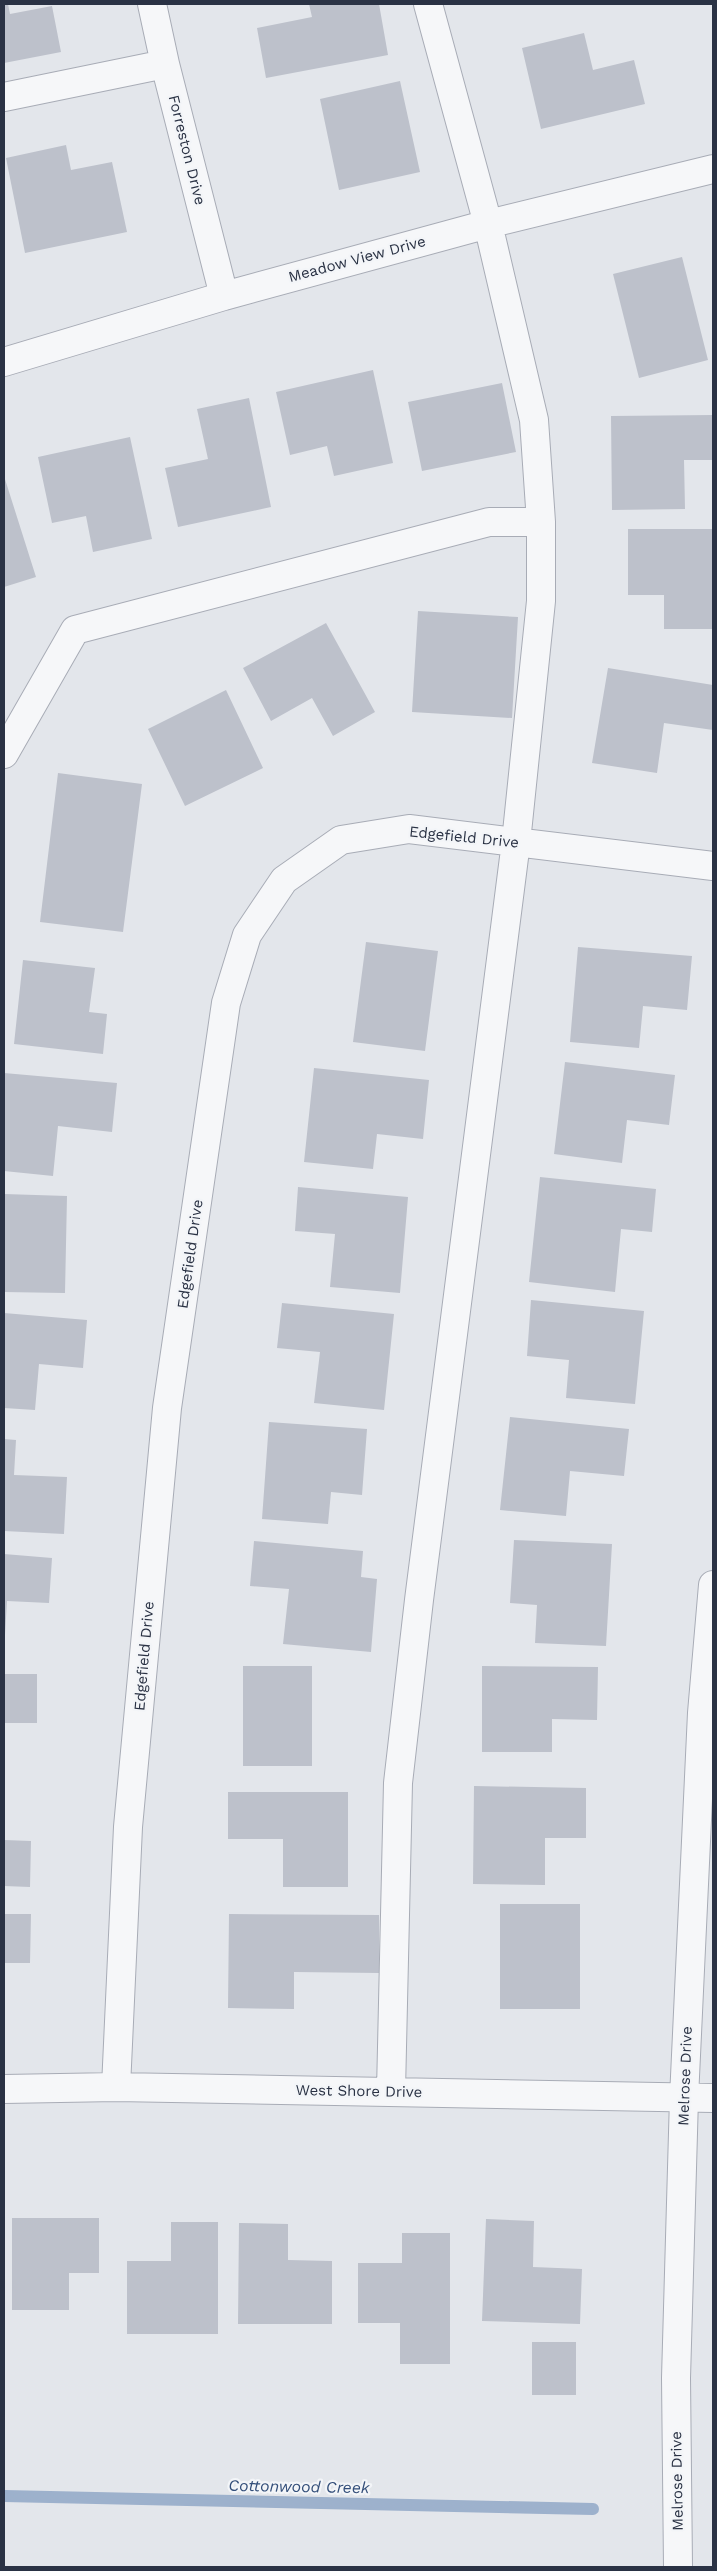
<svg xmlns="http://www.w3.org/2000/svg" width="717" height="2571" viewBox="0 0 717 2571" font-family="'Work Sans',sans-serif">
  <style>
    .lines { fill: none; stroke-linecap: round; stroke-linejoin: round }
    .stream { stroke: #9db1cc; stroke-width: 12 }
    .building { fill: #bdc1cb }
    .minor-casing { stroke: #a8acb6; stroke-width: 30 }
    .minor { stroke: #f6f7f9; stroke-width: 28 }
    .labels { text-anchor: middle; stroke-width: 4.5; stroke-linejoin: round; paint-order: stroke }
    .street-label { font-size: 15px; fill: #2a3244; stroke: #f3f5f8 }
    .water-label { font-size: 16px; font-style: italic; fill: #334e79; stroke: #f3f5f8 }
  </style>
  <rect width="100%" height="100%" fill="#e3e6eb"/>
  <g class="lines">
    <!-- stream -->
    <path class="stream" d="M4 2496 593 2509"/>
  </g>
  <!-- building -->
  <path class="building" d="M4 4H8L10 14 52 6 61 52 4 63Z
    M309 4H379L388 55 266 78 257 28 312 17Z
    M584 33 593 70 634 60 645 104 541 129 522 48Z
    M400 81 420 172 339 190 320 99Z
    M66 145 71 170 112 162 127 232 25 253 6 158Z
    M682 257 708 360 639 378 613 274Z
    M373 370 393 463 334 476 327 446 290 455 276 392Z
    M502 383 516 452 422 471 408 402Z
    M249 398 271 507 178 527 165 468 208 459 197 409Z
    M713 415V460H684L685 509 612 510 611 416Z
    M130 437 152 539 93 552 86 516 52 523 38 457Z
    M4 476 36 577 4 587Z
    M628 529H713V629H664V595H628Z
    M418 611 518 617 512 718 412 712Z
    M326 623 375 712 333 736 312 698 271 721 243 668Z
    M608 668 713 685V730L664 723 657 773 592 763Z
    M226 690 263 768 185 806 148 729Z
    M58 773 142 784 123 932 40 922Z
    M366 942 438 951 425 1051 353 1042Z
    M578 947 692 956 687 1010 643 1006 639 1048 570 1042Z
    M23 960 95 968 89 1012 107 1014 103 1054 14 1044Z
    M565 1062 675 1075 669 1125 627 1120 622 1163 554 1154Z
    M314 1068 429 1080 423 1139 377 1134 373 1169 304 1162Z
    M4 1073 117 1083 112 1132 58 1126 53 1176 4 1171Z
    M540 1177 656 1189 652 1232 621 1229 615 1292 529 1282Z
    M298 1187 408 1197 400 1293 330 1287 335 1234 295 1231Z
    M4 1194 67 1196 65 1293 4 1292Z
    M531 1300 644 1311 635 1404 566 1398 569 1360 527 1356Z
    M282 1303 394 1314 384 1410 314 1403 320 1352 277 1348Z
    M4 1313 87 1320 83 1368 39 1364 35 1410 4 1408Z
    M510 1417 629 1429 624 1476 570 1471 566 1516 500 1510Z
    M269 1422 367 1429 362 1495 331 1492 328 1524 262 1519Z
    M4 1439 16 1440 14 1475 67 1477 64 1534 4 1531Z
    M514 1540 612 1544 606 1646 535 1643 537 1605 510 1603Z
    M254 1541 363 1551 361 1577 377 1579 371 1652 283 1644 289 1589 250 1586Z
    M4 1554 52 1558 49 1603 7 1601 5 1635Z
    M243 1666H312V1766H243Z
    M482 1666 598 1667 597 1720 552 1719V1752H482Z
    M4 1674H37V1723H4Z
    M474 1786 586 1788V1838H545V1885L473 1884Z
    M228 1792H348V1887H283V1839H228Z
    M4 1840 31 1841 30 1887 4 1886Z
    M500 1904H580V2009H500Z
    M4 1914H31L30 1963H4Z
    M229 1914 379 1915V1973L294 1972V2009L228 2008Z
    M12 2218H99V2273H69V2310H12Z
    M486 2219 534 2221 533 2267 582 2269 580 2324 482 2321Z
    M171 2222H218V2334H127V2261H171Z
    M239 2223 288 2224V2260L332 2261V2324H238Z
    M402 2233H450V2364H400V2323H358V2263H402Z
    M532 2342H576V2395H532Z"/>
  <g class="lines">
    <defs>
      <path id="minor" d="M152 4 165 64 224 296
        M4 97 165 64
        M4 362 224 296 488 224 713 169
        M4 754 75 630 489 522H541
        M116 2087 128 1827 167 1408 226 1003 247 935 284 880 341 840 409 829 713 866
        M4 2089 116 2087 713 2098
        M391 2091 398 1783 419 1600 516 842 541 601V522L534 420 488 224 428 4
        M678 2567 676 2378 684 2098 702 1713 713 1585"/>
    </defs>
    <!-- minor casing -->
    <use href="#minor" class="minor-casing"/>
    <!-- minor -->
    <use href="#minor" class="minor"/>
  </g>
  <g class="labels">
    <!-- street labels -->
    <g class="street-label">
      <text transform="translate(187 150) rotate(76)" y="5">Forreston Drive</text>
      <text transform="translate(357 259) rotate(-15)" y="5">Meadow View Drive</text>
      <text transform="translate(464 837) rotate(6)" y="5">Edgefield Drive</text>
      <text transform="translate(190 1254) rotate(-82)" y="5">Edgefield Drive</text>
      <text transform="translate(144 1656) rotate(-85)" y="5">Edgefield Drive</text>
      <text transform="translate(685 2076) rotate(-88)" y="5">Melrose Drive</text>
      <text transform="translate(359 2091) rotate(1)" y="5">West Shore Drive</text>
      <text transform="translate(677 2481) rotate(-91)" y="5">Melrose Drive</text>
    </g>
    <!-- water labels -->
    <g class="water-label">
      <text transform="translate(299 2486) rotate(1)" y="6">Cottonwood Creek</text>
    </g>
  </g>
  <!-- border -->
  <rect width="717" height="2571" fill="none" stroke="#2a3244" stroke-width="10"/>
</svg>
